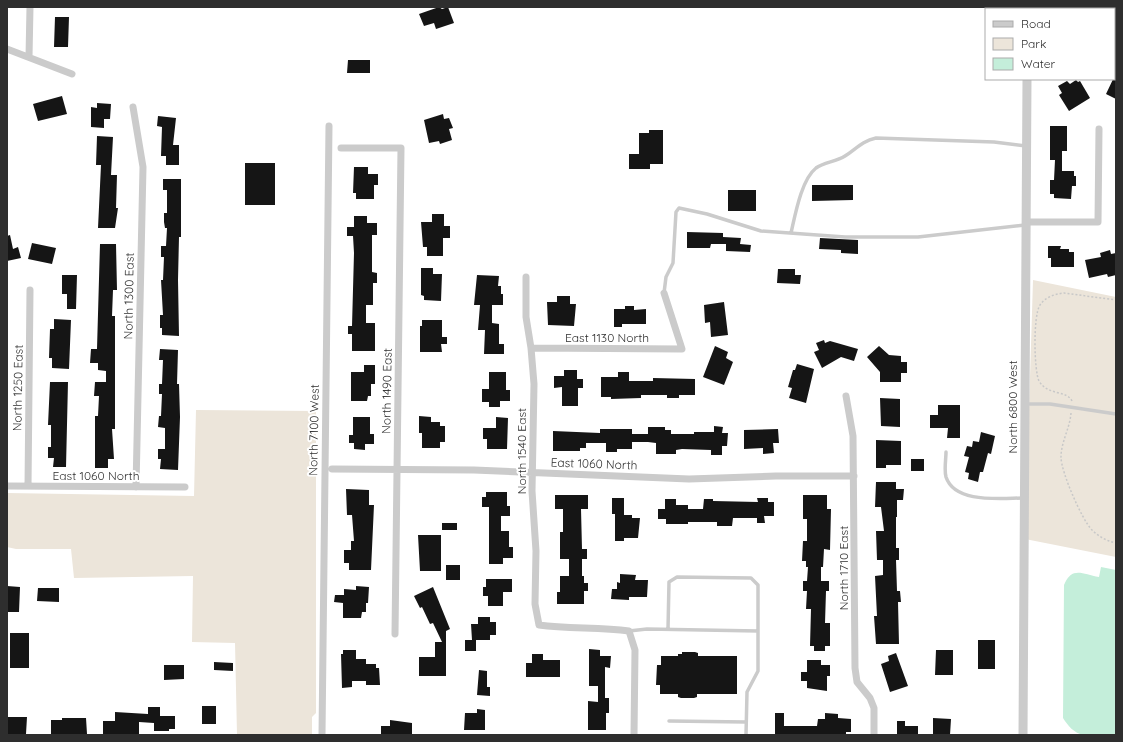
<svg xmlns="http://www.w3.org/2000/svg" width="1123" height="742" viewBox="0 0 1123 742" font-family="Quicksand,sans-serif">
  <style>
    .green { fill: #ece5da }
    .water { fill: #c4eeda }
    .building { fill: #151515 }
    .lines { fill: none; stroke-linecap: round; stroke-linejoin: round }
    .path { stroke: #c8c8c8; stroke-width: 1.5; stroke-dasharray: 2 2; stroke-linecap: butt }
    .service { stroke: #cbcbcb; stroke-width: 3.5 }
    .minor { stroke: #cbcbcb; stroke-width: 7 }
    .tertiary { stroke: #cbcbcb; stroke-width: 9 }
    .labels { text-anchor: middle; stroke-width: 4; stroke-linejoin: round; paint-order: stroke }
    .street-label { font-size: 12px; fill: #2e2e2e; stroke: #fff }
  </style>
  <rect width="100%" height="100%" fill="#fff"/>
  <!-- green -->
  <path class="green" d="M1033 280 1116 297V557L1025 539Z
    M196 410 316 411V713L312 717V735H237L235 643 192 642 193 576 74 578 71 549H16L7 547V493L194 496Z"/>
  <!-- water -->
  <path class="water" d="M1101 567 1116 570V735C1091 735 1078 742 1063 718L1064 585C1072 566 1082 574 1099 577Z"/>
  <!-- building -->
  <path class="building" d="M439 7 442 9 448 7 454 23 436 29 434 23 424 26 419 14Z
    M55 17H69L68 47H54Z
    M348 60H370V73H347Z
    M1116 73V99L1106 94Z
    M1076 80 1078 82 1080 81 1090 98 1069 111 1059 95 1062 93 1058 86 1067 81 1070 84Z
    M62 96 67 114 38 121 33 104Z
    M97 103 111 104 110 119H104V128L91 127V107L97 108Z
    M443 114 444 119 449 118 453 128 449 129 452 140 440 144 439 141 429 143 424 120Z
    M158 116 176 118 173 145H179V165H166V156H161L162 127 157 126Z
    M1050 126H1067V151H1062V171H1074V176H1076V186H1072L1071 199 1054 198V194H1050V180H1054L1055 160H1050Z
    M649 130H663V164H650V169H629V154H639V133H649Z
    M97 136 113 137 111 175H117L116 208H118L115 228H98L101 165H96Z
    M245 163H275V205H245Z
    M354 167H368V174H378V185H374V199H356V193H353Z
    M163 179H181V237H179L178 280 179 336 162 335V328H160V315H163L161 280H163L164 257H161V246H166L167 228H165L164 222V213H167V190H163Z
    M812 185H853V200L812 201Z
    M728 190H756V211H728Z
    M432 214H444V226H450V238H443V256H427V247H423L421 222H432Z
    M354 216H367V223H377V235H372V272L377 273V283H373V305H366V323H375V351H352V334H348V326H352L354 253 353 236H347V227H354Z
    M687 232 723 233V237L741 238 740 244 751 245 750 252 726 251V244H711L710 248H687Z
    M10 235 13 249 18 247 21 258 7 261V236Z
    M820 238 858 240V254L841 253V250L819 249Z
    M32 243 56 248 52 264 28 259Z
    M100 244H116L117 290H113L112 316H115V429H112L114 459H108V468H95V416H98L99 396H94L95 382H106V371L98 370V363H90L91 349H97Z
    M1048 246H1061L1060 249H1069V252H1074V267H1051V258H1048Z
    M1110 250 1111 254 1116 253V275L1108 277 1107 274 1089 278 1085 260 1101 257 1100 253Z
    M421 268H433V274H442L441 301 424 300V296L421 295Z
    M778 269H795V275H801L800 284 777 283Z
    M62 275H77L76 309H67V294H62Z
    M477 275 499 276 498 286H501V294H503V305H492V323L499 324V344H504V354H484L485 330H478L480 305H474Z
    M557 296H570V304H576L574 326 548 325 547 302H557Z
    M724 302 728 335 711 337 710 322 705 323 704 305Z
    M625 306H634V310L646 309V324H622V327H614V309H625Z
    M54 319 71 320 69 369 52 368V358H49L50 329H54Z
    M422 320H442V337H447V344H441L442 352H420V326H422Z
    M824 340 825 343 830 341 858 349 854 361 841 357 822 368 814 352 819 350 816 343Z
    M715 346 728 352 726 358 733 362 724 385 703 377Z
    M879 346 889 355 901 356V362H907V373H901V382H880V372L867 357Z
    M160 349 178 350 177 384H179L180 417 178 470 160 469 161 459H158V449H165V428L158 427 159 416H161L162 394H159V384H162L163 360H159Z
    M797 364 814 369 806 403 789 398 792 388 788 387 793 370H795Z
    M364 365H375V384H371V396H368L367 401H351V372H364Z
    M564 370H577V379H583V388H578V406H562V387L554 388V376H564Z
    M489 372H506V390H510V401H500V407H489V402H482V389H489Z
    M618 372H629V381H653V378L695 379V395H679V398H667V395H641V398L611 399V397H601V377H618Z
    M50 382H68L66 467H53L54 458H48V447H51V425H48Z
    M880 398 900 399V427L881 426Z
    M938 405H960V438H947L948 428H930V415H938Z
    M419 416 431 417V422H440V426H445V442H440V448H422V433H419Z
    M353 417H370V434H374V444H365V450L354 449V443H349V435H353Z
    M496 417 508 418 507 449H487V439H483V428H496Z
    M714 426 723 427 722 433H728L727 446H722V455H711V450L682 449 676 450V454H656V443L648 442H632V449H617V452H606V443H586V448H580V451H553V431L600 433V429H632V434H648V427H665V430H671V434H694V432H714Z
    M778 429 779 443H773L774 453 763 454V448L744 449V430Z
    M981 432 995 436 991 454 988 453 983 472H980L978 482 968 479 969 473 965 472 969 457 964 456 967 446 972 447 973 441 979 442Z
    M876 440 901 441V465H886V468H876Z
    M911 459H924V471H911Z
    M876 482H896V489H904L903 500H897V517H896V548H899V560H896L897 591H900L901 602H898L899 644H876L874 616H877L875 576 883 575V560H877L876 531H884L881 507H875Z
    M346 489 369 490V505H374L371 570H349V563H344V550H351V541H354L352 515H347Z
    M486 492H507V506H510V516H501V531H509V547H513V558H503V564H489V507H482V497H486Z
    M555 495H588V509H581L582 549H587V559H582V576H584V583H588V591H584V604H557V592H560V576H569V559H560V532H563V509H555Z
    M803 495H827V509H831L830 550 824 549 823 567H821V581H829V591H826L825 623H830V646H825V651H814V646H810L811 609H806L807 591H803V581H807L808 567H806V561H802L803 541H807V519H803Z
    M612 498H624V515H632V518H640L638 538H624V541H615V514H612Z
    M757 498H768V502H774V516H764L765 523H757V518H733L732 526H717V522H688V524H666V519H658V509H665V499H676V505H688V509H703L704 499H713V501L758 502Z
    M442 523H457V530H442Z
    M418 535H441V571H420Z
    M446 565H460V580H446Z
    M620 574 636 575 635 580H648L647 597H629V600L611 599 612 589H617V582L620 583Z
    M486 579H512V592H503V606H488V596H483V587H486Z
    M7 586 20 587 19 612H7Z
    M356 586 369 587 368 603H366V612H362L361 618H343V603L334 602 335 595H344V589L356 590Z
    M433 587 450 629 446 631V676H419V657H435V642H442L433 623 430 624 422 607 420 608 414 596Z
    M38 588H59V602L37 601Z
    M478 617H490V622H496V635H490V640H472L471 624H478Z
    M10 633H29V668H10Z
    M465 640H476V651H465Z
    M978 640H995V669H978Z
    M589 649 600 650V656H611L610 668 605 667V698H609V713H606V730H588V701L598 702V686H589Z
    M343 650H356V659H366V664H376V668H379L380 685H366V681H352V687L342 688 341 654H343Z
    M936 650H953V675H935Z
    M682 652H695L698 653V656H737V694H697V697L694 698H681L678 697V694H660V685H656L657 665H661V656H678V654H682Z
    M896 653 908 686 890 692 881 664 889 661 888 656Z
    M532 654H543V660H560V677H526V663H532Z
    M807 660H821V665H830V676H827V691L807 688V681H801V672H807Z
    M214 662 233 663V671L214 670Z
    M164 665H184V679L164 680Z
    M479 670 487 671V687H490V696L477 695Z
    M202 706H216V724H202Z
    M148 707H160V716H175V729H169V731H154V723L139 722V734H103V721H115V712L148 714Z
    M477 709 485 710V730H464L465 713H477Z
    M775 713H784V726H817L818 719H825V713L838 714V718L851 719V732H846V735H775Z
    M7 717H27L26 734H7Z
    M62 718H86L87 734H51V720H62Z
    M933 718 951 719 950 735H933Z
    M390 720 412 723V735H381V726H390Z
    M897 721H905V726H918V735H897Z"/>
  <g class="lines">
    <!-- path -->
    <path class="path" d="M1072 401C1067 390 1048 396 1039 381 1034 371 1033 315 1040 305 1045 297 1055 294 1064 293L1116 300
      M1071 413C1070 428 1061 442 1061 457 1061 472 1082 520 1092 530 1099 537 1107 541 1116 543"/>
    <!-- service -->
    <path class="service" d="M791 233C795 216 801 180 816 168 824 162 836 162 845 156 856 149 862 141 876 138L994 142 1026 146
      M664 293 666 277 673 263 676 212 679 208 707 214 761 231 845 237H918L1025 225
      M1025 404H1050L1116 414
      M946 452C946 459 944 470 946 477 955 504 1001 498 1024 498
      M668 629 669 582 677 577 751 578 758 585V631
      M629 631 647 629 758 631V671L747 692 746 735
      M669 721 746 722"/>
    <!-- minor -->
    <path class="minor" d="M7 49 72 74
      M29 57 30 7
      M133 107 143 167 136 487
      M341 148H401L395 634
      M1026 222H1098L1099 129
      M526 277V317L531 348 534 384 532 491 536 551 535 604 539 625C569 629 599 627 629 631L635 650 634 735
      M531 348 682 349 664 293
      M846 396 853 436 855 668 857 682 870 698 874 708V735
      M332 469 474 470 689 479 776 476H854
      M7 486 185 487
      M28 486 30 290
      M322 735 329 126"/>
    <!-- tertiary -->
    <path class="tertiary" d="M1028 9V7
      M1023 735 1027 79"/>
  </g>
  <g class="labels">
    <!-- street labels -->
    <g class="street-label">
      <text transform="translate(129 296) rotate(-89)" y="4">North 1300 East</text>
      <text x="607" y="342">East 1130 North</text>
      <text transform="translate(18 388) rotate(-89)" y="4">North 1250 East</text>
      <text transform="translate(387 391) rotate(-89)" y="4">North 1490 East</text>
      <text transform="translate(1013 407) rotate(-90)" y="4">North 6800 West</text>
      <text transform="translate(314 430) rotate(-89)" y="4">North 7100 West</text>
      <text transform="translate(522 451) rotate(-90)" y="4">North 1540 East</text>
      <text transform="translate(594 464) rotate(2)" y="4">East 1060 North</text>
      <text x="96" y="480">East 1060 North</text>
      <text transform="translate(844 568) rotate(-90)" y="4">North 1710 East</text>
    </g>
  </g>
  <!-- border -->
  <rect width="1123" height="742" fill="none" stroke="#2e2e2e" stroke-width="16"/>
  <!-- legend -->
  <rect x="985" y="8" width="130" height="72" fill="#ffffff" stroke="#ababab"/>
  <rect x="993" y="21" width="20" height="6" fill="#cbcbcb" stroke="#ababab"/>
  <text x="1021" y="28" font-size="12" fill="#2e2e2e">Road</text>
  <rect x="993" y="38" width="20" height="12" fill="#ece5da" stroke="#ababab"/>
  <text x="1021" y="48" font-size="12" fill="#2e2e2e">Park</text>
  <rect x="993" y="58" width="20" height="12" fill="#c4eeda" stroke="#ababab"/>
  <text x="1021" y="68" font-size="12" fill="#2e2e2e">Water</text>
</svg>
